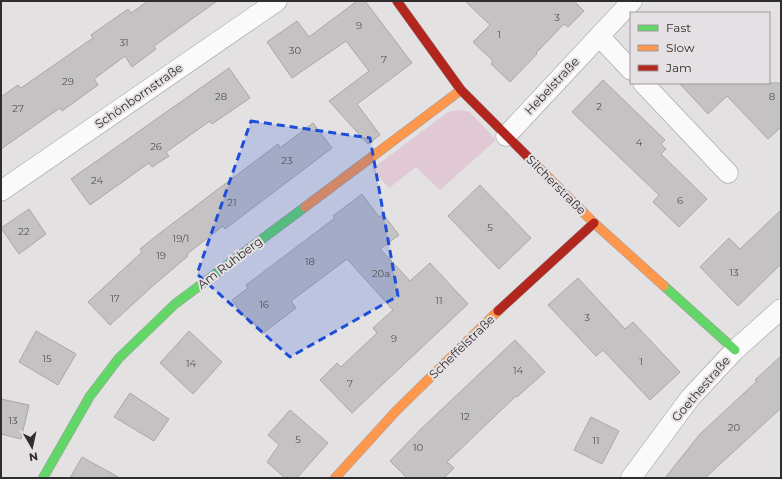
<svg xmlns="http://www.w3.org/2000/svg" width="782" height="479" viewBox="0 0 782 479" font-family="Montserrat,sans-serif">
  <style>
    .green { fill: #e0c8d4 }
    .building { fill: #c5c2c4; stroke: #aaa7a9 }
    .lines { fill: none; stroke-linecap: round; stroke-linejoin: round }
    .street-casing { stroke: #9e9b9d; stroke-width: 21 }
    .fast-casing { stroke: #9e9b9d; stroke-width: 10 }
    .slow-casing { stroke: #9e9b9d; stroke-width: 10 }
    .jam-casing { stroke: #9e9b9d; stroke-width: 10 }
    .street { stroke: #fbfafb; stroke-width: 20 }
    .fast { stroke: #63d668; stroke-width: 9 }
    .slow { stroke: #ff974d; stroke-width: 9 }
    .jam { stroke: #b3261e; stroke-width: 9 }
    .marked { fill: #1d4ed8; fill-opacity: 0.2; stroke: #1d4ed8; stroke-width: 3; stroke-dasharray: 8 5; stroke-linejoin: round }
    .labels { text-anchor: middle; stroke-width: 4; stroke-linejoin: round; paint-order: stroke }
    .number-label { font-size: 10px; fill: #545254 }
    .street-label { font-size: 12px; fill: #2f2d2e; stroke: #e5e0e3 }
  </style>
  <rect width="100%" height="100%" fill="#e4e1e3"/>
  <!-- green -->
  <path class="green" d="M461 110 470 112 496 140 440 190 416 167 389 188 372 169 448 112Z"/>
  <!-- building -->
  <path class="building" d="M148 1H217L154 46 156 49 132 67 125 56 94 79 98 85 62 111 60 108 1 149V97L18 85 21 88 93 38 91 35 128 9 131 13Z
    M357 1H365L412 63 357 104 380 135 368 144 329 101 369 71 346 41 292 78 267 42 297 21 309 37Z
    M465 1H574L584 11 568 27 564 24 536 53 537 54 510 82 491 64 493 61 473 42 490 25Z
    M229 68 250 98 212 124 210 121 166 152 169 156 152 167 149 163 90 205 71 179Z
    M603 80 665 140 661 144 666 149 661 154 707 199 679 227 653 202 659 195 572 112Z
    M679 83H781V127L768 139 727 96 708 114Z
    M313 123 332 148 225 229 223 226 187 254 188 256 155 284 110 325 88 302 142 252 140 249 160 233 278 144 280 148Z
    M480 185 531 238 499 269 448 216Z
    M362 194 379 217 383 214 399 235 380 249 410 281 430 263 468 304 352 413 320 380 337 363 341 367 377 333 373 328 393 310 347 259 291 301 296 308 262 334 253 322 250 324 232 300 248 288 246 285 335 218 333 216Z
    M29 209 46 234 19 254 1 228Z
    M781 210V264L738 306 700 267 729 238 740 249Z
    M578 278 625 329 633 322 680 372 650 400 603 350 596 356 548 305Z
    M36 331 76 354 58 385 19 362Z
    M189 331 222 362 193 394 160 363Z
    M515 340 545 372 517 397 516 396 447 462 454 468 444 478H407L390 461 422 428Z
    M781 356V408L705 478H665L700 434 757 381 755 380Z
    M130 393 169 419 154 441 114 417Z
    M1 399 29 405 21 439 1 434Z
    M290 410 328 443 297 478H285L267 462 279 445 268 435Z
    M591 417 619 431 602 464 574 450Z
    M82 457 120 478H70Z"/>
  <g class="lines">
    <defs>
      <path id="street" d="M599 36 631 70
        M643 83 728 173
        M506 136 632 1
        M1 191 277 1
        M631 478 690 398 735 350 781 309"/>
      <path id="fast" d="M664 286 735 350
        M43 478 90 396 119 358 175 304 305 207"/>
      <path id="slow" d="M535 164 594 223 664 286
        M305 207 461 90
        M335 478 396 411 498 311"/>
      <path id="jam" d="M397 1 461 90 535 164
        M498 311 594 223"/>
    </defs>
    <!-- street casing -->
    <use href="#street" class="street-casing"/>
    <!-- fast casing -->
    <use href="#fast" class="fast-casing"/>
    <!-- slow casing -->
    <use href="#slow" class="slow-casing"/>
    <!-- jam casing -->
    <use href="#jam" class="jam-casing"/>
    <!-- street -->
    <use href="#street" class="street"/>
    <!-- fast -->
    <use href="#fast" class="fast"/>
    <!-- slow -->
    <use href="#slow" class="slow"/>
    <!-- jam -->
    <use href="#jam" class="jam"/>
  </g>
  <!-- marked area -->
  <path class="marked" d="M251 121 370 138 398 296 290 357 197 274Z"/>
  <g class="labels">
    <!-- number labels -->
    <g class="number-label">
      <text x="557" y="21">3</text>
      <text x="359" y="29">9</text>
      <text x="499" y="38">1</text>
      <text x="124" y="46">31</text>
      <text x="295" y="54">30</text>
      <text x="384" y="63">7</text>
      <text x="68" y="85">29</text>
      <text x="221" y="100">28</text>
      <text x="772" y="100">8</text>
      <text x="599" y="110">2</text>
      <text x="18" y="112">27</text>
      <text x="639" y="146">4</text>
      <text x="156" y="150">26</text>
      <text x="287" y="164">23</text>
      <text x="97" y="184">24</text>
      <text x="680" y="204">6</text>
      <text x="232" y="206">21</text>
      <text x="490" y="231">5</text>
      <text x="24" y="235">22</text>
      <text x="181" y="242">19/1</text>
      <text x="161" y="259">19</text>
      <text x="310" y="265">18</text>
      <text x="734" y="276">13</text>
      <text x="381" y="277">20a</text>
      <text x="115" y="302">17</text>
      <text x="439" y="304">11</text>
      <text x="264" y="308">16</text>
      <text x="587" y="321">3</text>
      <text x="394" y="342">9</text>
      <text x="47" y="362">15</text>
      <text x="641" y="365">1</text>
      <text x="191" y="367">14</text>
      <text x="518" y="374">14</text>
      <text x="350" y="387">7</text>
      <text x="465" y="420">12</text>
      <text x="13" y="424">13</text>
      <text x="734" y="431">20</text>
      <text x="298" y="443">5</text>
      <text x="596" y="444">11</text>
      <text x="418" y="451">10</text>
    </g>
    <!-- street labels -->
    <g class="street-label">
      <text transform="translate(552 86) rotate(-47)" y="4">Hebelstraße</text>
      <text transform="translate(139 96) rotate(-35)" y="4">Schönbornstraße</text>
      <text transform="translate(556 185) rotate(45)" y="4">Silcherstraße</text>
      <text transform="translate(230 263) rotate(-37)" y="4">Am Ruhberg</text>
      <text transform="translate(462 347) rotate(-44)" y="4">Scheffelstraße</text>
      <text transform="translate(701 389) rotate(-49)" y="4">Goethestraße</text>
    </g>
  </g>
  <!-- border -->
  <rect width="782" height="479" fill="none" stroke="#2f2d2e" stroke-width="4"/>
  <!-- legend -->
  <rect x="630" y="12" width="140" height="72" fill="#e5e0e3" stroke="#9c989b"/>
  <rect x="638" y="25" width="20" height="6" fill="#63d668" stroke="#9c989b"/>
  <text x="666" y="32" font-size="12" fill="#2f2d2e">Fast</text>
  <rect x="638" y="45" width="20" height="6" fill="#ff974d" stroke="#9c989b"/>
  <text x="666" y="52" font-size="12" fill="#2f2d2e">Slow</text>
  <rect x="638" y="65" width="20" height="6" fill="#b3261e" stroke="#9c989b"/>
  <text x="666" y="72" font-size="12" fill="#2f2d2e">Jam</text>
  <!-- north arrow -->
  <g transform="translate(32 447) rotate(171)" stroke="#e5e0e3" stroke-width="3" paint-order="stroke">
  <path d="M0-3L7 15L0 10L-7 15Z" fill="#2f2d2e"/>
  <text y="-6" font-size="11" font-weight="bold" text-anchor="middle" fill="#2f2d2e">N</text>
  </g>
</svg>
